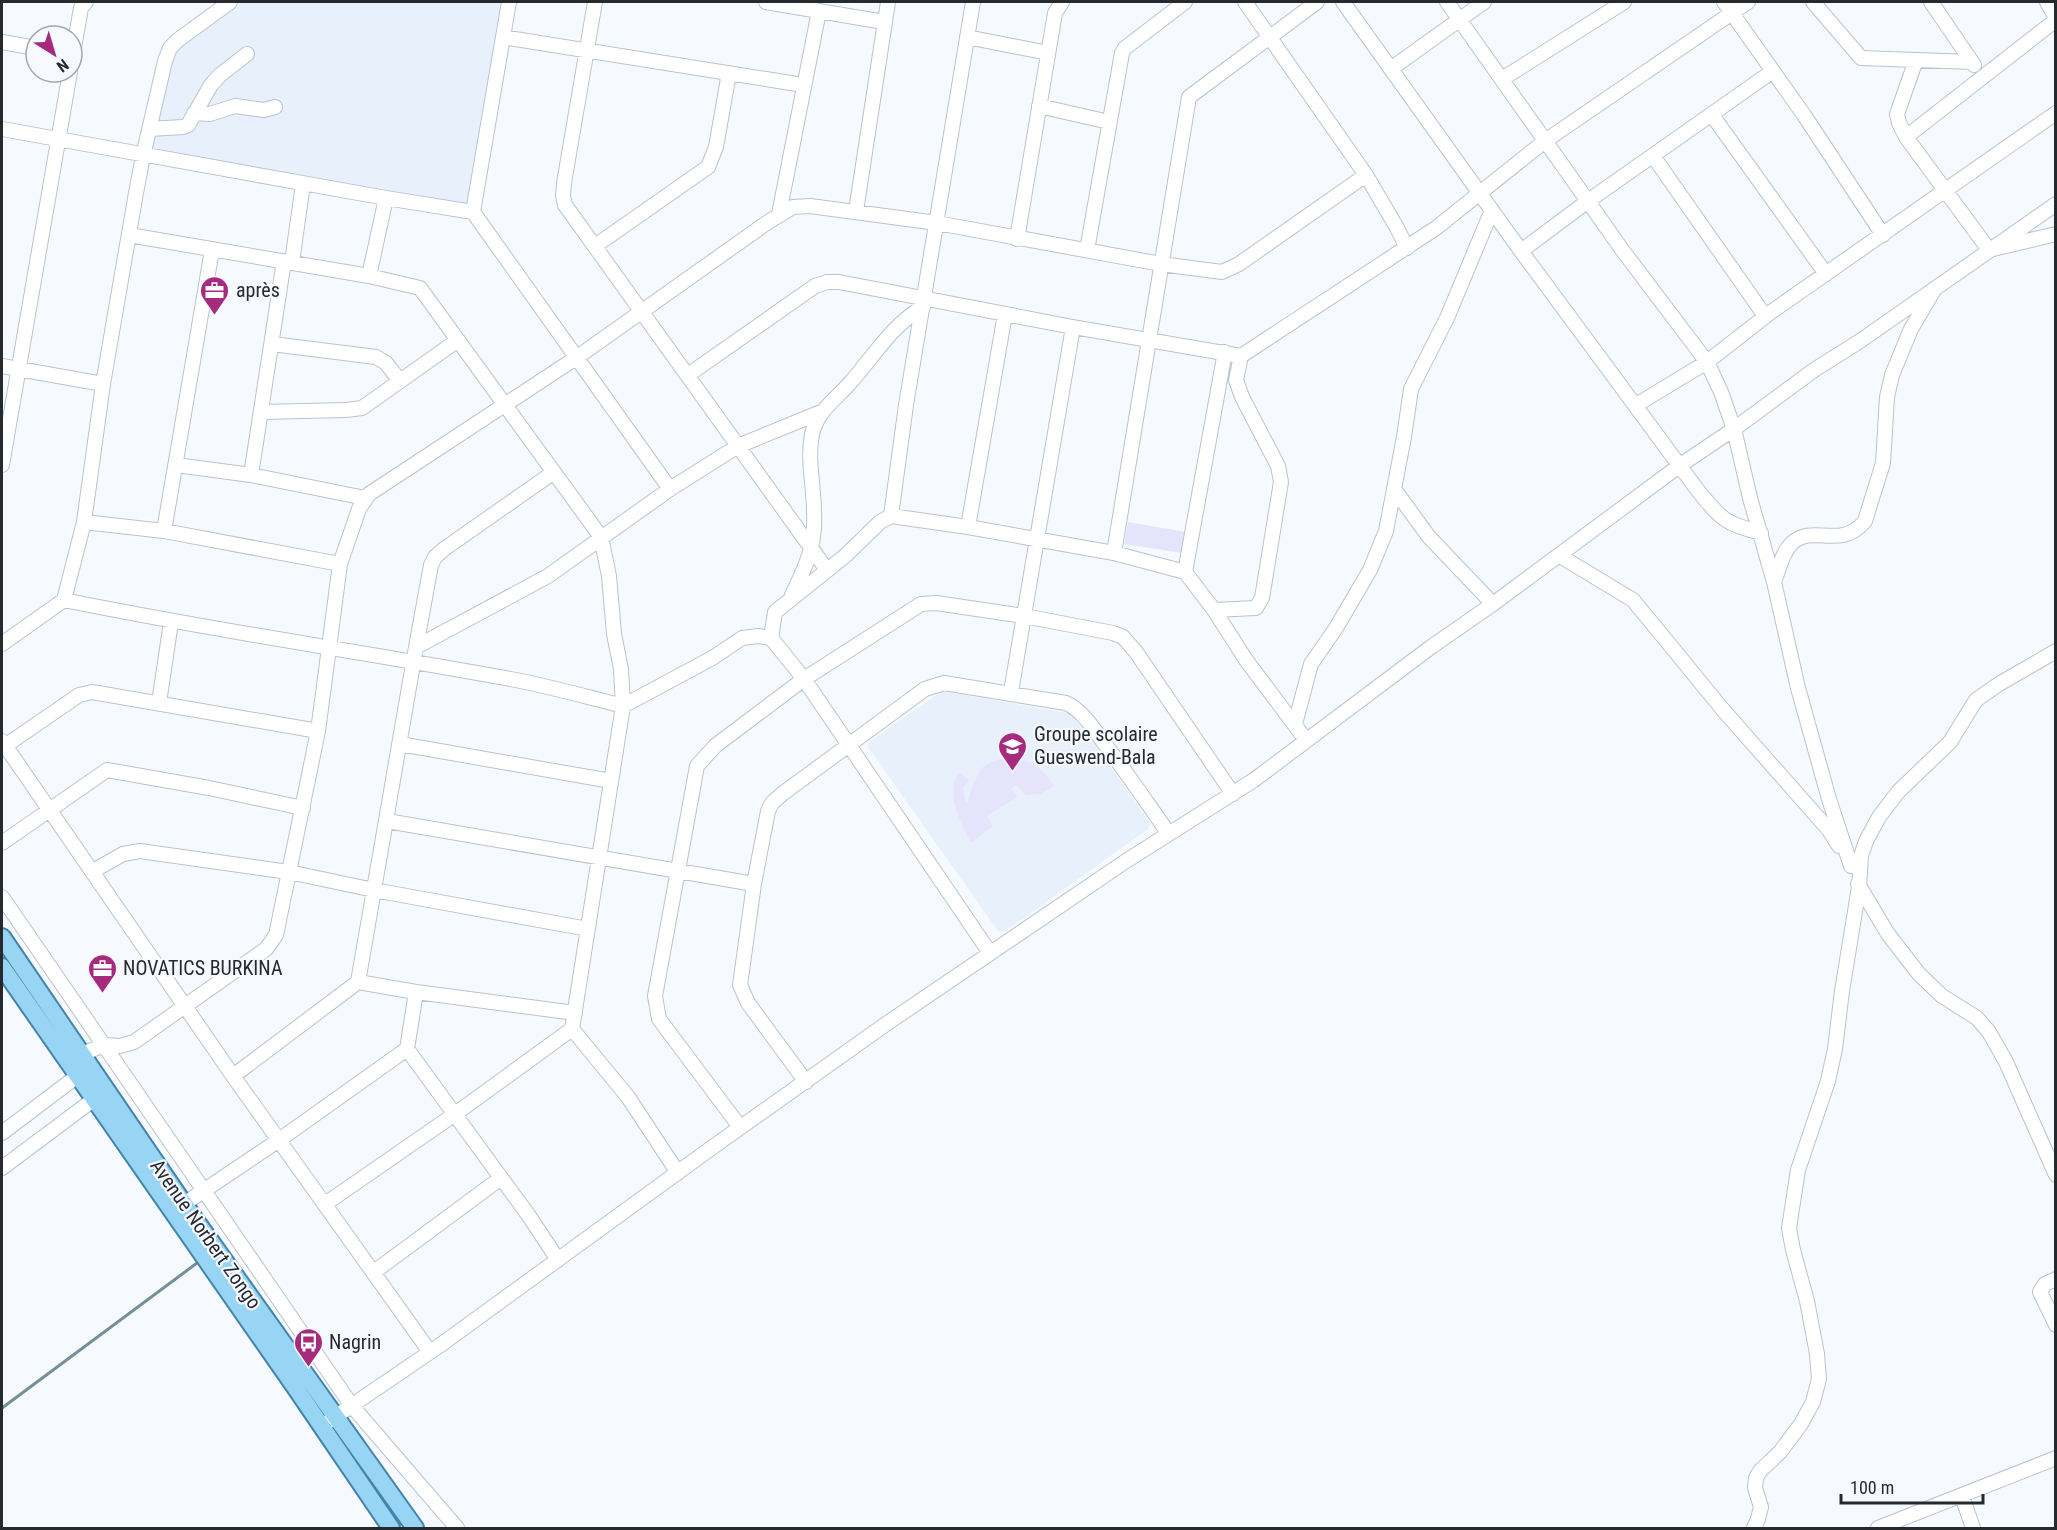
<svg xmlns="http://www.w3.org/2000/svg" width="2057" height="1530" viewBox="0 0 2057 1530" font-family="'Roboto Condensed',sans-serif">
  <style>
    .built { fill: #e7f0fb }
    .green { fill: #e6e4fd }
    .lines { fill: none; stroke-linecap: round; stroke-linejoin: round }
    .stream { stroke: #748f98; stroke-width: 3 }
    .minor-casing { stroke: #b9c3ce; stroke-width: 16 }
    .major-casing { stroke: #4385aa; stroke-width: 20 }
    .minor { stroke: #fff; stroke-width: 14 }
    .major { stroke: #98d4f4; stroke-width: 16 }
    .labels { text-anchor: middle; stroke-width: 4.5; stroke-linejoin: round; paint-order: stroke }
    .poi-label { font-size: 20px; fill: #26292e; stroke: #f6faff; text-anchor: start }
    .street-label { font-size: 20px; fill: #26292e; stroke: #f6faff }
  </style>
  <rect width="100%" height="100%" fill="#f6faff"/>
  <!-- built -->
  <path class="built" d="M223 2H507L471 208 144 151 161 46Z
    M942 691 1073 714 1150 823 1148 829 1004 932 998 931 868 747 869 742Z"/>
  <!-- green -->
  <path class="green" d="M1128 522 1186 532 1182 553 1124 544Z
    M1008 758C1032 759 1041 766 1054 786L1040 794 1026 795 1015 785 1011 789 1017 797 987 816 993 826 971 843C961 823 944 793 959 772L969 780 963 788 965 800 968 803C969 794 971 790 975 781 983 762 989 762 1008 758Z"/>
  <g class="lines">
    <!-- stream -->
    <path class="stream" d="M2 1408 197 1263"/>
    <defs>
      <path id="minor" d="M509 2 473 212 670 489
        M595 2 564 183 563 196 565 205 827 570
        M766 2 884 22
        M1245 2 1366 175 1397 228 1407 248
        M1343 2 1521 251 1699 492C1723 521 1725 523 1761 533
        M1447 2 1623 251 1707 362 1721 392 1734 429 1750 498 1774 582 1798 688 1829 799 1851 866
        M1724 2 1804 115 1883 235
        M1813 2 1861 58 1972 62
        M1931 2 1974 65
        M2047 2 2056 18
        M503 37 803 85
        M967 37 1048 53
        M2 42 36 48
        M72 59 81 8 86 2
        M1916 60 1897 114 1899 123 1906 137 1989 250 2056 234
        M1392 68 1484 2
        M1502 79 1624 2
        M1039 106 1109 122
        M194 113 210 114 235 106 264 110 275 107
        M1712 115 1826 274
        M2 129 386 198 473 212
        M149 129 183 127 188 125 211 85 220 75 247 54
        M1906 137 2056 20
        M1653 156 1765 316
        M856 211 888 2
        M779 214 819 11
        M129 235 369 276 420 288 601 537 609 576 614 634 621 669 623 706 572 1029 455 1114 325 1204
        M1017 239 1055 13 1062 2
        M595 246 708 167 716 147 729 73
        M1087 250 1122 53 1125 48 1185 2
        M1521 251 1588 201 1773 71
        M292 262 303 184
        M369 276 386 198
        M272 344 376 357 386 363 400 381
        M2 366 103 384
        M688 375 815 286 827 282H839L1073 327 1241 356
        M1636 405 1707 362 1771 312 2056 113
        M261 412 346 410 362 408 458 340
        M2 465 70 72
        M176 465 251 475 365 498
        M251 475 284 261
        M1394 489 1429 537 1493 604
        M891 516 906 405 973 2
        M84 522 164 531 340 564
        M968 527 1005 314
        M164 531 212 250
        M1114 553 1189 97 1317 2
        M1560 556 1633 600 1724 711 1829 830 1839 846
        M1185 572 1225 352
        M1774 582C1779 570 1782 552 1792 543 1814 523 1840 551 1865 521L1883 463 1887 397 1892 375 1911 329 1934 290
        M792 595C806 566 816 545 814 512 814 486 807 460 812 434 817 411 836 399 850 383 874 356 891 326 923 307
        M64 600C214 631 366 652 516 680 552 687 587 697 623 706L714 657 742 638 758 636 771 638 804 679 990 953
        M1214 610 1256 608 1262 598 1281 482 1278 466 1242 397 1236 380 1241 356 1436 228 1545 141 1748 2
        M771 638 775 612 845 556 880 522 891 516 968 527 1114 553 1185 572 1214 610 1246 660 1306 740
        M2 644 64 600 84 522 103 384 136 193 143 156 165 61 170 48 178 40 230 2
        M416 647 431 565 435 557 444 549 554 472
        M1011 692 1073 327
        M159 703 171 622
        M1295 724 1311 664 1336 628 1370 570 1386 531 1404 437 1411 389 1447 318 1492 210
        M2 741 233 1076 430 1352
        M400 744 611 781
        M5 746 79 695 92 692 318 731
        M387 821 754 884
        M2 843 107 770 209 788 303 808
        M93 871 123 854 140 851 289 872 374 890 588 929
        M1858 884 1888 934 1919 974 1942 996 1977 1018 1989 1032 2006 1062 2056 1175
        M2 897 352 1406 457 1528
        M358 982 416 992 575 1013
        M416 992 407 1049 529 1216 558 1260
        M572 1029 628 1097 678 1173
        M82 1054 104 1045 120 1046 134 1042 266 949 276 935 318 731 340 564 359 509 369 494 576 358 768 222 793 207 810 206 937 223 1161 264 1222 272 1239 264 1366 175
        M233 1076 358 982 416 647 548 576 670 489 738 446 821 412
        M806 1082 748 1003 740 985 754 884 768 811 772 803 782 794 925 689 944 683 1066 703C1083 711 1093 728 1104 743 1127 773 1148 804 1169 834
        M740 1127 659 1019 655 996 697 766 715 746 804 679 921 604 936 603 1024 616 1113 633 1123 637 1136 652 1233 794
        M2 1133 84 1071
        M2 1168 101 1094
        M184 1204 279 1140 407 1049
        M374 1272 501 1178
        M2056 1279 2045 1284 2040 1292 2056 1325
        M329 1421 439 1346 710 1149 886 1024 1126 861 1254 780 1431 647 1493 604 1679 466 1734 429 1814 370 1860 341 2056 204
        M1962 1496 1973 1528
        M1754 1528 1758 1519 1761 1507 1755 1488 1756 1478 1760 1471 1780 1452 1801 1424 1813 1402 1819 1379 1817 1354 1807 1301 1793 1250 1789 1228 1798 1170 1828 1081 1835 1049 1842 991 1859 887 1861 856 1866 841 1879 817 1898 792 1950 742 1976 700 1999 684 2056 651
        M1878 1528 2056 1458"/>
      <path id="major" d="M2 937 184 1204 415 1528
        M2 967 297 1390 391 1528"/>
    </defs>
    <!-- minor casing -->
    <use href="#minor" class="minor-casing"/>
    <!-- major casing -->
    <use href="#major" class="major-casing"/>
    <!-- minor -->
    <use href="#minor" class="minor"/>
    <!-- major -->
    <use href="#major" class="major"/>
  </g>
  <!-- icons -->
  <defs>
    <symbol id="office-pin" viewBox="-11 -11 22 30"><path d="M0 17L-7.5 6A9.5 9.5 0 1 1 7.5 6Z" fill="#a62b7f" stroke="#f6faff"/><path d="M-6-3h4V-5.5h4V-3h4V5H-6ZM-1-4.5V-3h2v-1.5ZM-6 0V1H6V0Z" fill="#fff"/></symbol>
    <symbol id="school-pin" viewBox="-11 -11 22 30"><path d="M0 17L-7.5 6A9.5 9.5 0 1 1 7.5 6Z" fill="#a62b7f" stroke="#f6faff"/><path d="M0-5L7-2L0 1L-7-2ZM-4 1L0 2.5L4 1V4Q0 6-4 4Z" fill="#fff"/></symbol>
    <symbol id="bus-pin" viewBox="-11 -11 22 30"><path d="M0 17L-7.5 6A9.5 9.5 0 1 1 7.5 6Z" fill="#a62b7f" stroke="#f6faff"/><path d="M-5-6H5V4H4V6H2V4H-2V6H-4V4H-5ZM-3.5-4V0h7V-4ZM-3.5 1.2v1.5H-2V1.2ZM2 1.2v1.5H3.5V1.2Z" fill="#fff"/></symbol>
  </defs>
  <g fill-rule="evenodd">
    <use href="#office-pin" x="198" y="274" width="33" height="45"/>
    <use href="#school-pin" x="996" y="730" width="33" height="45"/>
    <use href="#office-pin" x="86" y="952" width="33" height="45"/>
    <use href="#bus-pin" x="292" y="1326" width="33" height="45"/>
  </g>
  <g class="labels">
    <!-- poi labels -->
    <g class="poi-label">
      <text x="236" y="297">après</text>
      <text x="1034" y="741">Groupe scolaire<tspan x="1034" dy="23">Gueswend-Bala</tspan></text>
      <text x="123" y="975">NOVATICS BURKINA</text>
      <text x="329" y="1349">Nagrin</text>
    </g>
    <!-- street labels -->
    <g class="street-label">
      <text transform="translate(206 1234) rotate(55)" y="7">Avenue Norbert Zongo</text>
    </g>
  </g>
  <!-- border -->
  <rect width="2057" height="1530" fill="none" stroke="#26292e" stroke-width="6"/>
  <!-- north arrow -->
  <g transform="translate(54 54) rotate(143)"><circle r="28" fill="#f6faff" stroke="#a3a6ab" stroke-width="1.5"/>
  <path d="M0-4.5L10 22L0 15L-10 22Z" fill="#a62b7f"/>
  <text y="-9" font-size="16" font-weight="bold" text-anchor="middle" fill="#26292e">N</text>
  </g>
  <!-- scale -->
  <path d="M1841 1494v9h142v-9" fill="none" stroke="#26292e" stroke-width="3"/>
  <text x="1850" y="1494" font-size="18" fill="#26292e" stroke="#f6faff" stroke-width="4.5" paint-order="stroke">100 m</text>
</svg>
